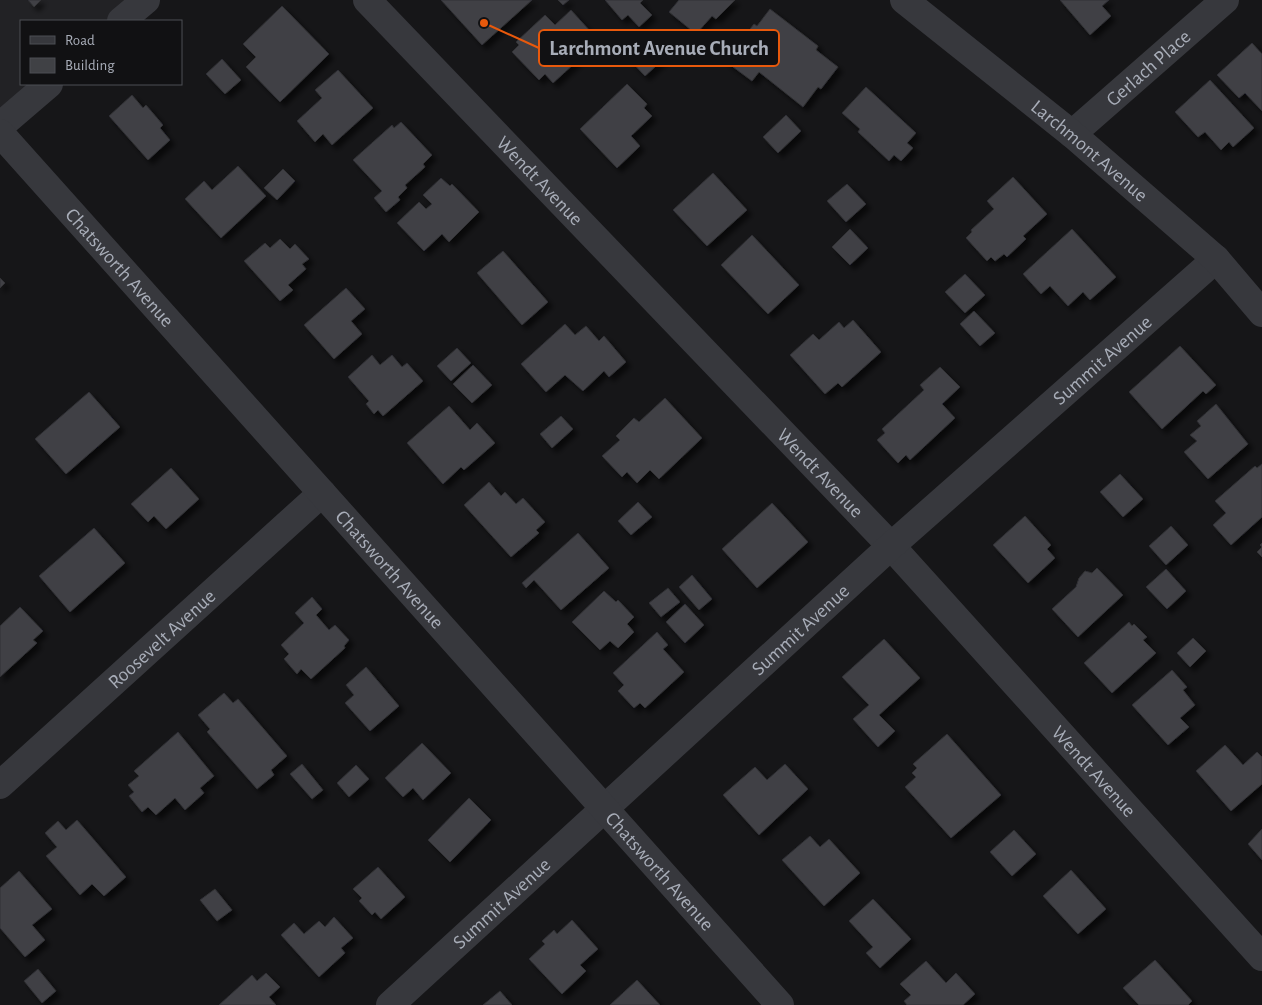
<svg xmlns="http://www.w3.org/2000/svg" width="1262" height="1005" viewBox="0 0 1262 1005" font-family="'Alegreya Sans',sans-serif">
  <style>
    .built { fill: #222225 }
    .building { fill: #404145; stroke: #303034; filter: url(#shadow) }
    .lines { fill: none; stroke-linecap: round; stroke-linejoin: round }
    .minor { stroke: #37383d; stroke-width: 28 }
    .tertiary { stroke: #37383d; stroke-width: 28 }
    .labels { text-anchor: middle; stroke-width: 4; stroke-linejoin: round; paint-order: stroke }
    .street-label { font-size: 20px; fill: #a8adb8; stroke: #111113 }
    .leader { fill: none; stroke: #e8590c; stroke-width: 2 }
    .callout-dot { fill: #e8590c; stroke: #111113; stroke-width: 2 }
    .callout { fill: #111113; stroke: #e8590c; stroke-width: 2 }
    .callout-label { font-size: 21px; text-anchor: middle; font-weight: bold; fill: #a8adb8 }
  </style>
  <defs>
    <filter id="shadow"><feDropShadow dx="4.5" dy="4.5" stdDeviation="2.5" flood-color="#0009"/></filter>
  </defs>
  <rect width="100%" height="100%" fill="#161618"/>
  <!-- built -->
  <path class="built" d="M0 0H136L111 21H21V84H38L0 116Z"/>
  <!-- building -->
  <path class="building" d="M28 0H41L34 7Z
    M441 0H532L482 45Z
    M558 0H569L563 5Z
    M605 0H643L640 3 652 15 639 27 628 15 622 20Z
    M679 0H735L716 19 712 16 696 34 669 12Z
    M1060 0H1109L1102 6 1111 16 1090 35Z
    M282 6 329 54 280 102 246 67 256 57 243 44Z
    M770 9 818 46 816 50 838 67 821 89 818 87 803 107 759 72 752 81 725 61 754 24 757 26Z
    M571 10 599 41 553 83 545 74 539 80 512 52 519 45 516 42 545 15 555 25Z
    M651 39 667 56 645 76 629 59Z
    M1252 43 1262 54V111L1245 93 1239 98 1217 75Z
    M222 59 241 80 225 94 206 74Z
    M338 70 373 108 332 145 323 134 315 142 297 121 322 98 315 90Z
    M1210 80 1254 128 1233 147 1229 142 1221 150 1205 132 1198 137 1175 112Z
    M627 84 647 104 644 108 652 116 631 136 640 146 617 168 580 129Z
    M866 87 916 133 907 143 913 148 901 161 894 155 889 161 858 132 860 129 842 113Z
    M132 95 143 108 146 105 163 125 160 128 170 140 148 160 109 116Z
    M786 115 801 131 778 153 763 137Z
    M401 122 432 155 423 164 425 167 405 185 407 188 398 197 400 200 386 212 374 198 382 191 353 160 392 125 394 128Z
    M238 166 266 196 221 238 185 199 204 181 212 190Z
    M283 169 295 181 277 200 264 188Z
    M713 173 747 210 707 246 673 210Z
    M1013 177 1047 214 1023 236 1026 239 1007 257 1004 254 995 261 991 257 987 261 966 238 972 232 971 230 994 209 987 201Z
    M441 178 450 186 452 184 479 212 449 242 442 234 424 251 397 223 419 202 426 209 432 204 423 195Z
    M847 184 866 204 846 222 827 201Z
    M850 229 868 248 850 265 832 247Z
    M1072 229 1116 277 1090 300 1083 292 1068 306 1050 286 1041 294 1023 274Z
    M752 235 799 285 768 314 721 265Z
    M280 239 290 249 295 244 309 259 302 264 306 269 288 285 293 290 280 301 244 261 265 243 270 248Z
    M503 251 548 302 522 325 477 273Z
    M965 274 985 295 965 313 945 292Z
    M0 278 5 283 0 288Z
    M346 288 365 309 351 321 362 334 334 359 304 325Z
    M974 311 995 333 980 346 960 324Z
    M853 320 881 352 842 387 838 383 825 394 790 355 813 334 819 340 839 322 844 328Z
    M565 324 575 335 586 326 599 341 604 336 626 362 609 377 604 371 583 391 565 375 546 392 521 364Z
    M1180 346 1216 385 1206 394 1203 391 1162 429 1129 392Z
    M457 348 471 363 451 381 437 366Z
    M372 355 380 365 392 355 402 367 407 363 423 381 383 416 378 410 374 414 366 404 369 401 348 377Z
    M473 365 492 385 472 403 453 384Z
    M940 367 960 387 942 404 955 418 910 460 906 455 898 463 877 440 885 433 882 429 924 390 920 385Z
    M89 392 120 427 66 474 35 439Z
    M665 398 702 438 659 479 650 470 637 483 627 472 622 477 602 456 620 440 616 436 634 418 639 422Z
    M1216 404 1248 444 1208 479 1184 452 1197 441 1190 435 1201 426 1197 421Z
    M449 406 470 430 477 423 495 443 464 470 461 467 443 484 407 443Z
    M561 416 573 429 552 448 540 434Z
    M1262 464V517L1231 545 1213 525 1226 513 1215 501 1255 466 1257 468Z
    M171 468 199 499 166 529 154 516 148 522 131 504Z
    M1120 474 1143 499 1123 517 1100 492Z
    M489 482 501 496 505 492 516 504 523 498 545 522 536 530 539 533 511 557 464 505Z
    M638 502 652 517 631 535 618 521Z
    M772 503 808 542 757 588 722 549Z
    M1025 516 1051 545 1047 549 1055 558 1028 583 993 545Z
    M1171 526 1188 545 1166 565 1149 546Z
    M94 528 125 563 70 612 39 576Z
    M578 533 609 568 561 610 534 580 526 588 522 583Z
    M1262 543V557L1257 552 1262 547 1260 545Z
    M1097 568 1123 595 1078 637 1052 609 1076 587 1079 578 1085 571 1092 573Z
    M1166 569 1186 591 1167 609 1146 587Z
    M692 575 712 599 699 610 679 587Z
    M668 588 680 602 661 617 649 603Z
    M604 591 616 602 618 600 634 617 627 624 634 632 618 648 610 641 600 650 572 622Z
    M312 597 322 609 316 615 329 630 335 625 349 640 344 646 345 648 311 679 301 669 297 674 284 659 289 654 281 645 304 623 295 613Z
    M685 604 704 625 685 643 666 622Z
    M20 607 43 631 33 640 37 643 0 677V626Z
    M1129 622 1132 626 1134 624 1147 637 1143 640 1156 653 1112 693 1084 663Z
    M657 632 668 645 663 649 684 672 645 708 640 703 634 708 618 691 624 685 613 673Z
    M1193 638 1206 651 1190 667 1177 653Z
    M884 639 920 678 879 715 895 731 878 747 853 719 869 705 842 677Z
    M366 667 399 706 370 731 345 703 354 695 346 685Z
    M1172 670 1187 687 1183 690 1195 705 1180 718 1189 727 1168 745 1132 705Z
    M224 693 233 703 238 699 287 756 271 770 274 775 257 789 207 732 210 729 198 715Z
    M178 732 214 776 200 788 204 793 185 810 175 798 156 815 148 807 142 812 129 796 134 792 128 785 139 776 134 771Z
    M947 734 1001 795 951 838 905 787 916 777 912 773 917 768 913 764Z
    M422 743 451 773 423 800 413 788 403 797 385 778Z
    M1225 745 1243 765 1257 752 1262 757V784L1231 811 1196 771Z
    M302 764 323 790 312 799 290 774Z
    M785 764 808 789 759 835 723 795 755 767 767 780Z
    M356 765 369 779 349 797 337 783Z
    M469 798 491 820 450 862 428 840Z
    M77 820 126 877 104 896 92 884 80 895 46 856 57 847 45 833 58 821 66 830Z
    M1262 829V860L1248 844Z
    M1014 830 1036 854 1012 876 990 852Z
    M810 836 820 847 829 839 860 873 824 906 782 860Z
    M378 867 405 897 381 919 375 912 372 915 359 901 362 898 353 889Z
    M1071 870 1106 909 1078 934 1043 896Z
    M19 871 52 909 32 925 45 940 25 957 0 928V888Z
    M215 889 232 910 217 921 200 900Z
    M873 899 911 939 880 968 866 953 873 947 849 921Z
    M334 917 353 938 341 948 345 953 319 977 281 935 294 923 304 934 319 921 325 927Z
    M572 920 598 949 580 965 586 971 562 994 529 959 545 944 542 941 554 930 557 934Z
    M1155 960 1192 1001 1188 1005H1139L1123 988Z
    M926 961 946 983 956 973 975 994 963 1005H907L904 1001 911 995 900 984Z
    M38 969 56 991 42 1003 24 981Z
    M266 973 280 987 269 997 276 1005H219L252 975 257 981Z
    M637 980 660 1005H610Z
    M500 991 512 1005H483Z"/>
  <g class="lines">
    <!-- minor -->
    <g class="minor">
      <path id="s1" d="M367 0 891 546 1262 957"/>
      <path d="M121 21 146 0"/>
      <path d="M0 126 49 84"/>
      <path id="s2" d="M1072 134 1225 0"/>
      <path id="s3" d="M0 785 322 493"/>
      <path id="s4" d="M390 1005 891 546 1216 259"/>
    </g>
    <!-- tertiary -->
    <g class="tertiary">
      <path id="s5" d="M904 0 1072 134 1216 259 1262 313"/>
      <path id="s6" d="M0 133 780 1005"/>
    </g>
  </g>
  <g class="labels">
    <!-- street labels -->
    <g class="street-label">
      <text dy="7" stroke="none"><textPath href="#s2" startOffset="101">Gerlach Place</textPath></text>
      <text dy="7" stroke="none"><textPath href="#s5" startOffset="239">Larchmont Avenue</textPath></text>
      <text dy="7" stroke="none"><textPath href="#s1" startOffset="250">Wendt Avenue</textPath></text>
      <text dy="7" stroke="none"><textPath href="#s6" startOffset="180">Chatsworth Avenue</textPath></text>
      <text dy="7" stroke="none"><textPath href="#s4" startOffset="961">Summit Avenue</textPath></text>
      <text dy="7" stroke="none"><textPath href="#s1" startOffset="655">Wendt Avenue</textPath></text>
      <text dy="7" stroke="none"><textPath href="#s6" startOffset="585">Chatsworth Avenue</textPath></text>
      <text dy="7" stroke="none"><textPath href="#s4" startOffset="556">Summit Avenue</textPath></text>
      <text dy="7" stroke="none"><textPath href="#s3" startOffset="218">Roosevelt Avenue</textPath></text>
      <text dy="7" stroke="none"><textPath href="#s1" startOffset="1060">Wendt Avenue</textPath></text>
      <text dy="7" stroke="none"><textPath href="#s6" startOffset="990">Chatsworth Avenue</textPath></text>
      <text dy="7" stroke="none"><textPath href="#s4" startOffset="151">Summit Avenue</textPath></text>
    </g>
  </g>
  <!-- callouts -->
  <path class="leader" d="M484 23L539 48"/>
  <circle class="callout-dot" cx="484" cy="23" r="5"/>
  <rect class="callout" x="539" y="30" width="240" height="36" rx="5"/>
  <g class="callout-label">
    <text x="659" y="55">Larchmont Avenue Church</text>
  </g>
  <!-- legend -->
  <rect x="20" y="20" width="162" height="65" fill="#111113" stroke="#4d4f55"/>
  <rect x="30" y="36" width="25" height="8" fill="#37383d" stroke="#4d4f55"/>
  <text x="65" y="45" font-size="15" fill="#a8adb8">Road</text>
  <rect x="30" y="58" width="25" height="15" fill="#404145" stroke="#4d4f55"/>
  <text x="65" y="70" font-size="15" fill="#a8adb8">Building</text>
</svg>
